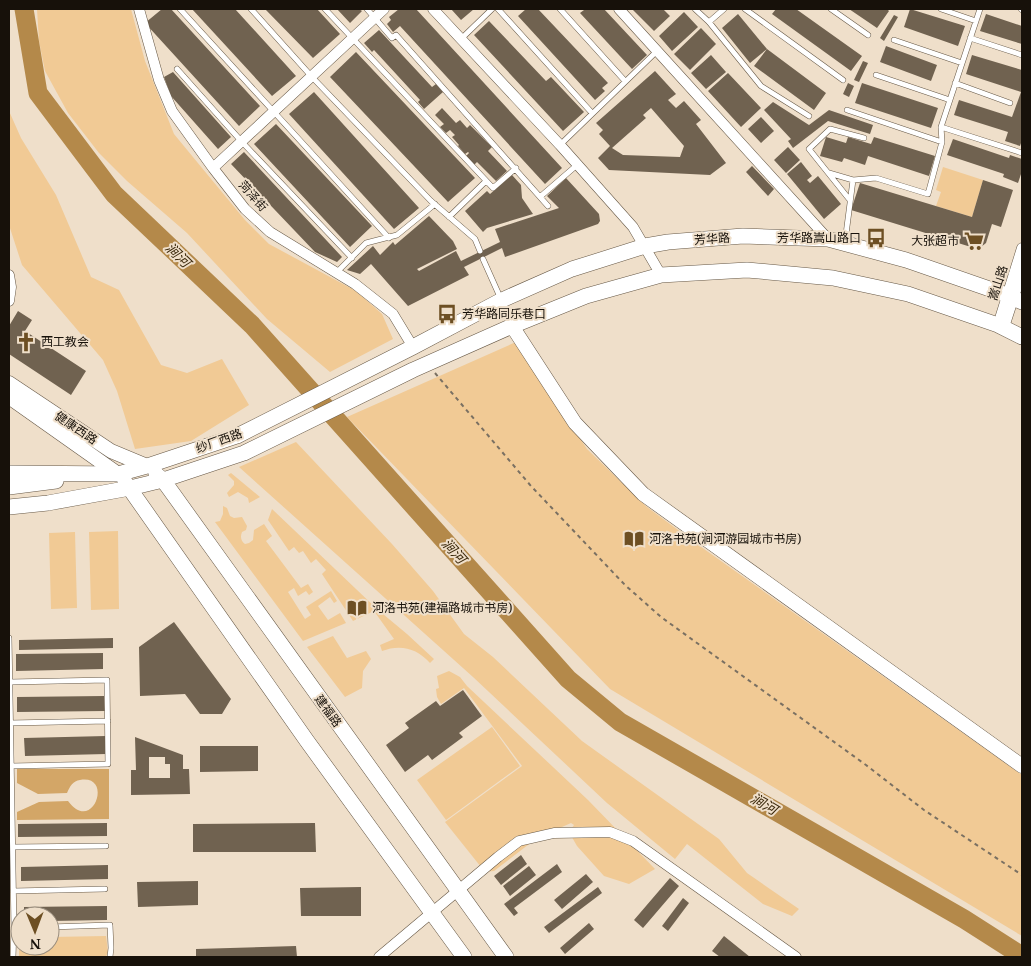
<svg xmlns="http://www.w3.org/2000/svg" width="1031" height="966" viewBox="0 0 1031 966" font-family="'Noto Serif','Noto Sans SC',serif">
  <style>
    .green { fill: #f1ca95 }
    .forest { fill: #d3a667 }
    .lines { fill: none; stroke-linecap: round; stroke-linejoin: round }
    .river { stroke: #b4894a; stroke-width: 19 }
    .building { fill: #706250; fill-rule: evenodd }
    .service-casing { stroke: #675947; stroke-width: 6 }
    .minor-casing { stroke: #675947; stroke-width: 11 }
    .tertiary-casing { stroke: #675947; stroke-width: 15 }
    .secondary-casing { stroke: #675947; stroke-width: 16 }
    .path { stroke: #7a7062; stroke-width: 2; stroke-dasharray: 4 4; stroke-linecap: butt }
    .service { stroke: #fff; stroke-width: 5 }
    .minor { stroke: #fff; stroke-width: 10 }
    .tertiary { stroke: #fff; stroke-width: 14 }
    .secondary { stroke: #fff; stroke-width: 15 }
    .labels { text-anchor: middle; stroke-width: 4; stroke-linejoin: round; paint-order: stroke }
    .street-label { font-size: 12px; fill: #17110a; stroke: #efdfca }
    .poi-label { font-size: 12px; fill: #17110a; stroke: #efdfca; text-anchor: start }
    .water-label { font-size: 14px; font-style: italic; fill: #3a280b; stroke: #efdfca }
  </style>
  <rect width="100%" height="100%" fill="#efdfca"/>
  <!-- green -->
  <path class="green" d="M37 9H131L145 61 174 134 202 168 245 220 269 244 356 291 382 314 393 339 330 372 267 319 187 233 127 181 99 153 68 113 45 71 39 41Z
    M9 111 21 138 56 195 91 277 119 290 161 365 187 373 222 359 249 405 191 441 135 449 117 391 103 360 22 265 9 225Z
    M943 167 983 180 972 217 936 206 941 192 936 190Z
    M516 342 587 449 647 507 697 544 1022 775V936L610 689 347 417Z
    M296 442 392 544 433 591 464 634 493 657 582 741 719 839 747 873 799 909 792 916 763 904 687 844 675 859 607 803 473 677 239 467Z
    M231 473 260 497 249 503 248 498 238 492 229 497 227 493 234 485V481L228 475Z
    M223 506 227 508 230 516 234 518 242 517 247 526 246 530 242 532C240 537 241 541 245 544L249 543 253 540 254 530 264 524 272 536 266 541 301 588 308 584 313 592 309 595 306 591 298 596 294 588 288 592 305 619 311 615 306 607 331 591 337 601 334 603 330 597 318 606 328 620 340 613 346 623 303 641 215 522 220 521 223 514Z
    M272 509 377 609 407 634 434 659 430 663C417 648 400 644 382 651L380 645 394 639 374 611 353 621 322 574 326 570 316 559 311 563 303 551 299 553 294 547 289 551 268 520Z
    M118 531 119 609 91 610 89 532Z
    M75 532 77 608 51 609 49 533Z
    M333 636 347 658 366 651 371 659 363 671 362 688 345 697 307 647Z
    M449 671 460 677 467 686 588 800 655 869 629 884 604 876 577 846 569 832 574 825 571 823 537 838 494 871 485 872 445 822 522 766 464 688 441 704 437 697 436 689 439 688 437 676Z
    M492 727 520 766 446 820 417 780Z
    M106 936 108 952 106 957H19V938L20 946H50V937Z"/>
  <!-- forest -->
  <path class="forest" d="M17 769H109V819L17 820V812L39 802 68 801C93 835 114 774 80 780 73 781 70 786 67 793L38 794 17 783Z"/>
  <g class="lines">
    <!-- river -->
    <path class="river" d="M24 9 38 93 114 194 252 325 568 679 620 722 964 919 1022 956"/>
  </g>
  <!-- building -->
  <path class="building" d="M162 9H171L260 106 239 126 145 23Z
    M192 9H235L296 76 272 96Z
    M265 9H317L340 34 313 58Z
    M337 9H359L362 11 350 23Z
    M399 9H416L562 168 545 184 400 26 393 32 387 24 391 20 389 17Z
    M451 9H474L461 20Z
    M526 9H538L608 83 602 88 605 91 595 100 518 16Z
    M583 9H604L647 55 632 69 580 13 584 10Z
    M632 9H663L670 16 654 31Z
    M776 9H796L862 56 851 71 772 14Z
    M849 9H887L889 11 877 28Z
    M910 9 965 26 958 46 904 27Z
    M684 12 698 27 672 51 659 36Z
    M738 14 767 49 826 93 814 110 754 66 767 49 750 63 722 28Z
    M986 14 1022 26V44L980 31Z
    M894 15 898 17 884 41 880 38Z
    M489 21 546 81 551 77 584 112 563 131 474 35Z
    M701 28 716 44 690 70 674 54Z
    M379 30 432 87 436 84 443 92 424 109 418 102 420 100 374 50 372 52 364 43Z
    M886 46 937 65 931 81 880 62Z
    M356 52 475 178 448 202 330 77Z
    M711 55 726 72 706 89 691 73Z
    M972 55 1022 70V140L1020 146 1005 141 1008 132 954 115 959 100 1012 117 1021 92 966 74Z
    M863 61 868 63 859 82 854 80Z
    M655 71 676 94 668 100 676 108 684 101 701 120 696 124 726 163 710 175 609 170 598 158 610 146 599 134 603 130 596 123ZM651 108 684 146 680 157 623 155 612 148 646 118 643 115Z
    M173 72 231 137 218 149 171 96 164 77Z
    M728 73 761 108 741 127 708 91Z
    M848 83 854 86 849 97 843 94Z
    M862 83 938 108 931 128 855 103Z
    M314 92 419 208 394 229 289 114Z
    M773 102 809 125 829 110 873 125 870 134 828 121 793 148 788 141 791 139 764 110Z
    M442 108 456 123 460 120 467 128 470 125 492 147 488 151 507 171 496 181 477 162 474 165 466 156 469 153 468 152 465 154 458 146 459 145 452 137 455 135 450 130 446 133 440 127 444 124 435 115Z
    M761 117 774 131 761 143 748 129Z
    M276 124 372 226 350 247 254 144Z
    M826 137 846 143 848 137 871 144 874 137 935 156 929 176 868 156 865 165 844 158 842 162 820 156Z
    M953 139 1009 158 1010 155 1022 159V171L1018 183 1003 177 1004 174 947 155Z
    M788 147 800 160 786 173 774 160Z
    M244 152 342 257 337 262 315 252 231 164Z
    M801 162 812 176 807 180 810 183 818 176 841 204 824 219 787 174Z
    M752 166 774 189 768 196 746 172Z
    M512 175 521 185 522 198 533 214 487 228 483 232 465 211 487 191 490 194Z
    M566 178 599 214 600 221 598 224 505 257 502 248 464 267 469 275 408 306 371 264 360 274 347 270 373 246 380 255 393 242 395 245 429 216 453 241 457 249 417 269 419 271 456 251 461 261 500 242 495 229 559 208 547 196Z
    M983 180 1013 190 1001 227 992 224 986 243 981 247H971L851 210 860 183 972 217Z
    M18 311 32 320 25 331 86 371 71 395 9 354V326Z
    M174 622 231 699 222 714H200L185 694 140 696 139 647Z
    M113 638V648L19 650V640Z
    M103 653V669L16 671V654Z
    M463 690 482 716 459 733 463 737 432 760 428 755 405 772 386 745 409 728 405 723 436 701 440 706Z
    M104 696 105 711 17 712V697Z
    M106 736V754L25 756 24 738Z
    M135 737 183 755V769H189L190 794 131 795V770H136ZM149 757H165V764H170V778H149Z
    M200 746H258V771L200 772Z
    M107 823V836L18 837V824Z
    M315 823 316 852H193V824Z
    M521 855 527 864 501 885 494 876Z
    M557 864 562 872 514 908 518 913 514 916 504 904Z
    M108 865V879L21 881V867Z
    M529 866 536 875 510 896 503 886Z
    M586 874 593 882 562 909 554 900Z
    M670 878 679 886 643 928 634 920Z
    M198 881V905L138 907 137 882Z
    M361 887V916H301L300 888Z
    M598 887 602 893 549 933 544 927Z
    M683 898 689 903 668 931 662 926Z
    M107 906V920L50 921V916H24V907Z
    M589 923 594 929 565 954 560 948Z
    M724 936 750 957H720L712 951Z
    M296 946 297 957H196V949Z"/>
  <g class="lines">
    <defs>
      <path id="service" d="M180 9 389 238
        M251 9 312 77 431 201 475 239 480 251
        M325 9 493 188 516 168
        M367 9 392 38 396 35 548 206
        M498 9 592 113
        M560 9 625 81
        M695 9 709 22 761 86 809 116
        M745 9 843 80
        M831 9 868 35
        M941 9 976 21
        M1021 9 1022 10
        M709 22 724 9
        M462 38 492 9
        M970 38 1022 55
        M894 40 962 63
        M177 69 242 142 352 258
        M876 75 950 100
        M955 83 1010 103
        M847 110 942 142 941 127 1022 153
        M941 127 980 9
        M560 145 657 51
        M829 173 853 180 876 178 928 194 942 142
        M541 196 577 165
        M849 199 809 149 830 129 864 138
        M449 217 486 181
        M845 242 853 180
        M483 259 500 297
        M337 272 366 243 397 235 435 204
        M9 638 14 928 13 957
        M10 682 107 680 108 764 11 766
        M10 723 108 721
        M13 847 106 846
        M13 891 105 889
        M50 927 110 925 111 948 110 957"/>
      <path id="minor" d="M139 9 159 80 172 111 213 168 245 209 270 232 355 284 393 314 413 347
        M433 9 560 145 633 227 661 275
        M619 9 828 239
        M213 168 384 9
        M9 275 11 287 9 301
        M1006 321 1022 272
        M998 325 1022 248
        M379 957 498 857 519 841 554 833 610 832 633 841 796 957"/>
      <path id="tertiary" d="M512 326 575 423 643 494 1022 766
        M9 383 111 451 147 466
        M9 397 118 474"/>
      <path id="secondary" d="M9 473 118 474 147 466 237 436 413 347 502 300 572 269 645 246 668 242 743 236 828 239 906 260 1007 295 1022 302
        M156 474 163 480 506 957
        M125 482 307 741 464 957
        M9 487 56 481
        M9 507 48 503 130 488 163 480 244 453 413 370 512 326 586 296 661 275 747 270 833 278 908 294 998 325 1022 337"/>
    </defs>
    <!-- service casing -->
    <use href="#service" class="service-casing"/>
    <!-- minor casing -->
    <use href="#minor" class="minor-casing"/>
    <!-- tertiary casing -->
    <use href="#tertiary" class="tertiary-casing"/>
    <!-- secondary casing -->
    <use href="#secondary" class="secondary-casing"/>
    <!-- path -->
    <path class="path" d="M435 373 531 486 625 585 661 617 866 765 924 810 1022 875"/>
    <!-- service -->
    <use href="#service" class="service"/>
    <!-- minor -->
    <use href="#minor" class="minor"/>
    <!-- tertiary -->
    <use href="#tertiary" class="tertiary"/>
    <!-- secondary -->
    <use href="#secondary" class="secondary"/>
  </g>
  <!-- icons -->
  <defs>
    <symbol id="bus-bare" viewBox="-9 -9 18 18"><path d="M-5-6H5V4H4V6H2V4H-2V6H-4V4H-5ZM-3.5-4V0h7V-4ZM-3.5 1.2v1.5H-2V1.2ZM2 1.2v1.5H3.5V1.2Z" fill="#6d4f23" stroke="#efdfca" stroke-width="2.5" paint-order="stroke"/></symbol>
    <symbol id="supermarket-bare" viewBox="-9 -9 18 18"><path d="M-6-5.5h2.5l.6 2H6L4.5 2H-2.5L-4.4-4H-6ZM-1.5 3.2a1.3 1.3 0 1 0 .1 0ZM3 3.2a1.3 1.3 0 1 0 .1 0Z" fill="#6d4f23" stroke="#efdfca" stroke-width="2.5" paint-order="stroke"/></symbol>
    <symbol id="church-bare" viewBox="-9 -9 18 18"><path d="M-1.2-6h2.4v3.5h3.3v2.4h-3.3V6h-2.4V-.1h-3.3v-2.4h3.3Z" fill="#6d4f23" stroke="#efdfca" stroke-width="2.5" paint-order="stroke"/></symbol>
    <symbol id="library-bare" viewBox="-9 -9 18 18"><path d="M-6-4Q-3-5.5-.7-3.5V5Q-3 3-6 4ZM6-4Q3-5.5 .7-3.5V5Q3 3 6 4Z" fill="#6d4f23" stroke="#efdfca" stroke-width="2.5" paint-order="stroke"/></symbol>
  </defs>
  <g fill-rule="evenodd">
    <use href="#bus-bare" x="862" y="224" width="28" height="28"/>
    <use href="#supermarket-bare" x="960" y="227" width="28" height="28"/>
    <use href="#bus-bare" x="433" y="300" width="28" height="28"/>
    <use href="#church-bare" x="12" y="328" width="28" height="28"/>
    <use href="#library-bare" x="620" y="525" width="28" height="28"/>
    <use href="#library-bare" x="343" y="594" width="28" height="28"/>
  </g>
  <g class="labels">
    <!-- street labels -->
    <g class="street-label">
      <text transform="translate(253 196) rotate(48)" y="4">菏泽街</text>
      <text transform="translate(712 239) rotate(-4)" y="4">芳华路</text>
      <text transform="translate(998 283) rotate(-72)" y="4">嵩山路</text>
      <text transform="translate(76 428) rotate(34)" y="4">健康西路</text>
      <text transform="translate(219 441) rotate(-20)" y="4">纱厂西路</text>
      <text transform="translate(328 711) rotate(54)" y="4">建福路</text>
    </g>
    <!-- poi labels -->
    <g class="poi-label">
      <text x="861" y="242" text-anchor="end">芳华路嵩山路口</text>
      <text x="959" y="245" text-anchor="end">大张超市</text>
      <text x="462" y="318">芳华路同乐巷口</text>
      <text x="41" y="346">西工教会</text>
      <text x="649" y="543">河洛书苑(涧河游园城市书房)</text>
      <text x="372" y="612">河洛书苑(建福路城市书房)</text>
    </g>
    <!-- water labels -->
    <g class="water-label">
      <text transform="translate(178 255) rotate(44)" y="5">涧河</text>
      <text transform="translate(454 551) rotate(48)" y="5">涧河</text>
      <text transform="translate(764 804) rotate(30)" y="5">涧河</text>
    </g>
  </g>
  <!-- border -->
  <rect width="1031" height="966" fill="none" stroke="#17110a" stroke-width="20"/>
  <!-- north arrow -->
  <g transform="translate(35 931) rotate(179)"><circle r="24" fill="#efdfca" stroke="#998d7d"/>
  <path d="M0-4L9 19L0 12L-9 19Z" fill="#6d4f23"/>
  <text y="-8" font-size="14" font-weight="bold" text-anchor="middle" fill="#17110a">N</text>
  </g>
</svg>
